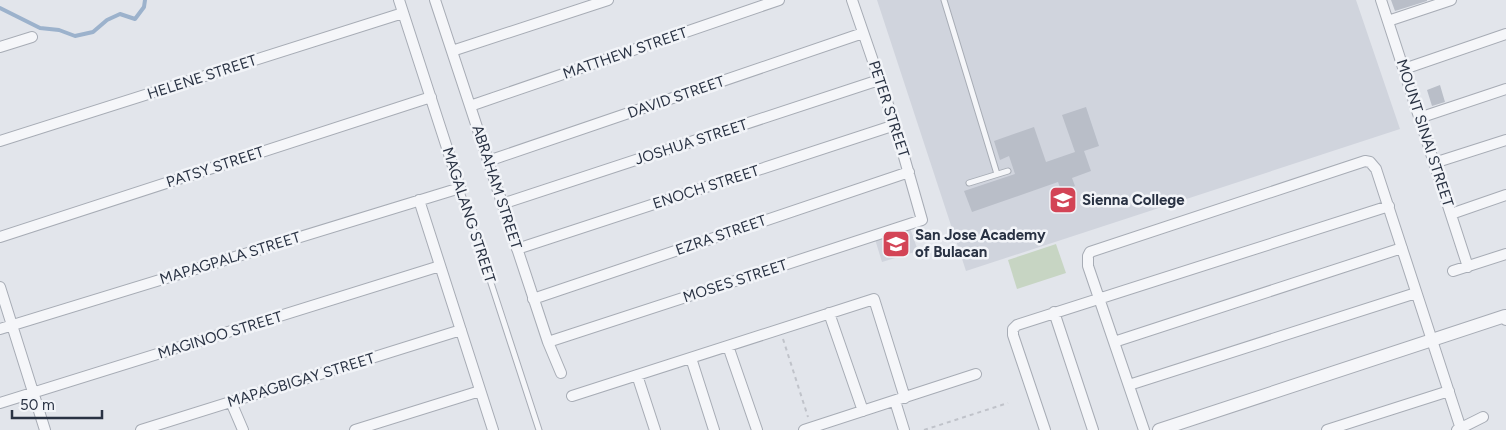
<svg xmlns="http://www.w3.org/2000/svg" width="1506" height="430" viewBox="0 0 1506 430" font-family="Figtree,sans-serif">
  <style>
    .built { fill: #d0d4dd }
    .green { fill: #c7d5c3 }
    .lines { fill: none; stroke-linecap: round; stroke-linejoin: round }
    .stream { stroke: #9cb2cc; stroke-width: 4 }
    .building { fill: #b9bec8 }
    .service-casing { stroke: #a7acb5; stroke-width: 7 }
    .minor-casing { stroke: #a7acb5; stroke-width: 12 }
    .tertiary-casing { stroke: #a7acb5; stroke-width: 14 }
    .path { stroke: #c0c3ca; stroke-width: 2; stroke-dasharray: 4 4; stroke-linecap: butt }
    .service { stroke: #f5f6f9; stroke-width: 5 }
    .minor { stroke: #f5f6f9; stroke-width: 10 }
    .tertiary { stroke: #f5f6f9; stroke-width: 12 }
    .labels { text-anchor: middle; stroke-width: 5; stroke-linejoin: round; paint-order: stroke }
    .street-label { font-size: 15px; fill: #293243; stroke: #f2f4f8 }
    .poi-label { font-size: 15px; font-weight: bold; fill: #293243; stroke: #f2f4f8; text-anchor: start }
  </style>
  <rect width="100%" height="100%" fill="#e2e5eb"/>
  <!-- built -->
  <path class="built" d="M877 0H1356L1400 129 966 271Z
    M909 225 918 251 882 262 874 236Z"/>
  <!-- green -->
  <path class="green" d="M1056 244 1066 273 1017 289 1008 260Z"/>
  <g class="lines">
    <!-- stream -->
    <path class="stream" d="M0 8 40 28 59 30 75 36 93 32 107 20 120 14 135 19 144 7 145 0"/>
  </g>
  <!-- building -->
  <path class="building" d="M1391 0H1427V1L1395 11Z
    M1440 85 1445 102 1432 106 1427 90Z
    M1086 107 1099 146 1084 151 1091 171 1072 178 1075 186 1061 190 1058 182 972 212 964 191 1015 174 1009 156 1000 160 994 141 1034 127 1046 162 1075 152 1062 115Z"/>
  <g class="lines">
    <defs>
      <path id="service" d="M944 0 997 174
        M969 183 1008 171
        M460 188 539 430"/>
      <path id="minor" d="M435 0 548 342 561 373
        M1381 0 1468 267
        M1388 21 1451 0
        M0 47 32 37
        M452 51 608 0
        M1404 69 1506 34
        M470 106 779 0
        M1419 118 1506 89
        M0 141 403 13
        M488 161 863 33
        M1434 163 1506 140
        M419 200 493 430
        M502 204 879 80
        M1451 214 1506 195
        M0 237 431 97
        M517 249 895 125
        M1453 271 1506 254
        M0 287 45 430
        M533 299 909 172
        M1054 312 1093 430
        M829 313 863 411
        M0 329 460 188 399 0
        M548 342 922 220 895 125 852 0
        M1114 342 1402 248
        M728 346 757 430
        M691 358 714 430
        M637 375 655 430
        M1129 385 1416 293
        M572 396 874 299 905 398
        M895 401 904 430
        M231 402 243 430
        M0 403 440 266
        M141 430 461 330
        M355 430 480 391
        M804 430 976 374
        M1045 430 1013 335V329L1017 325 1389 206
        M1144 430 1088 266V256L1090 252 1365 161 1370 162 1376 169 1461 429
        M1327 430 1449 391
        M1457 430 1483 417"/>
      <path id="tertiary" d="M1159 430 1505 316 1506 319"/>
    </defs>
    <!-- service casing -->
    <use href="#service" class="service-casing"/>
    <!-- minor casing -->
    <use href="#minor" class="minor-casing"/>
    <!-- tertiary casing -->
    <use href="#tertiary" class="tertiary-casing"/>
    <!-- path -->
    <path class="path" d="M783 339 808 417
      M924 430 1008 403"/>
    <!-- service -->
    <use href="#service" class="service"/>
    <!-- minor -->
    <use href="#minor" class="minor"/>
    <!-- tertiary -->
    <use href="#tertiary" class="tertiary"/>
  </g>
  <!-- icons -->
  <defs>
    <symbol id="university-square" viewBox="-11 -11 22 22"><rect x="-9" y="-9" width="18" height="18" rx="4" fill="#d34456" stroke="#f2f4f8"/><path d="M0-5L7-2L0 1L-7-2ZM-4 1L0 2.5L4 1V4Q0 6-4 4Z" fill="#fff"/></symbol>
    <symbol id="school-square" viewBox="-11 -11 22 22"><rect x="-9" y="-9" width="18" height="18" rx="4" fill="#d34456" stroke="#f2f4f8"/><path d="M0-5L7-2L0 1L-7-2ZM-4 1L0 2.5L4 1V4Q0 6-4 4Z" fill="#fff"/></symbol>
  </defs>
  <g fill-rule="evenodd">
    <use href="#university-square" x="1047" y="184" width="32" height="32"/>
    <use href="#school-square" x="880" y="228" width="32" height="32"/>
  </g>
  <g class="labels">
    <!-- street labels -->
    <g class="street-label">
      <text transform="translate(625 53) rotate(-19)" y="5">MATTHEW STREET</text>
      <text transform="translate(202 77) rotate(-18)" y="5">HELENE STREET</text>
      <text transform="translate(676 97) rotate(-19)" y="5">DAVID STREET</text>
      <text transform="translate(889 109) rotate(72)" y="5">PETER STREET</text>
      <text transform="translate(1425 133) rotate(72)" y="5">MOUNT SINAI STREET</text>
      <text transform="translate(691 142) rotate(-18)" y="5">JOSHUA STREET</text>
      <text transform="translate(215 167) rotate(-18)" y="5">PATSY STREET</text>
      <text transform="translate(497 187) rotate(72)" y="5">ABRAHAM STREET</text>
      <text transform="translate(706 187) rotate(-18)" y="5">ENOCH STREET</text>
      <text transform="translate(469 215) rotate(72)" y="5">MAGALANG STREET</text>
      <text transform="translate(721 235) rotate(-19)" y="5">EZRA STREET</text>
      <text transform="translate(230 258) rotate(-17)" y="5">MAPAGPALA STREET</text>
      <text transform="translate(735 281) rotate(-18)" y="5">MOSES STREET</text>
      <text transform="translate(220 335) rotate(-17)" y="5">MAGINOO STREET</text>
      <text transform="translate(301 380) rotate(-17)" y="5">MAPAGBIGAY STREET</text>
    </g>
    <!-- poi labels -->
    <g class="poi-label">
      <text x="1082" y="205">Sienna College</text>
      <text x="915" y="240">San Jose Academy<tspan x="915" dy="17">of Bulacan</tspan></text>
    </g>
  </g>
  <!-- scale -->
  <path d="M12 410v8h90v-8" fill="none" stroke="#293243" stroke-width="2.5"/>
  <text x="20" y="410" font-size="15" fill="#293243" stroke="#f2f4f8" stroke-width="4" paint-order="stroke">50 m</text>
</svg>
